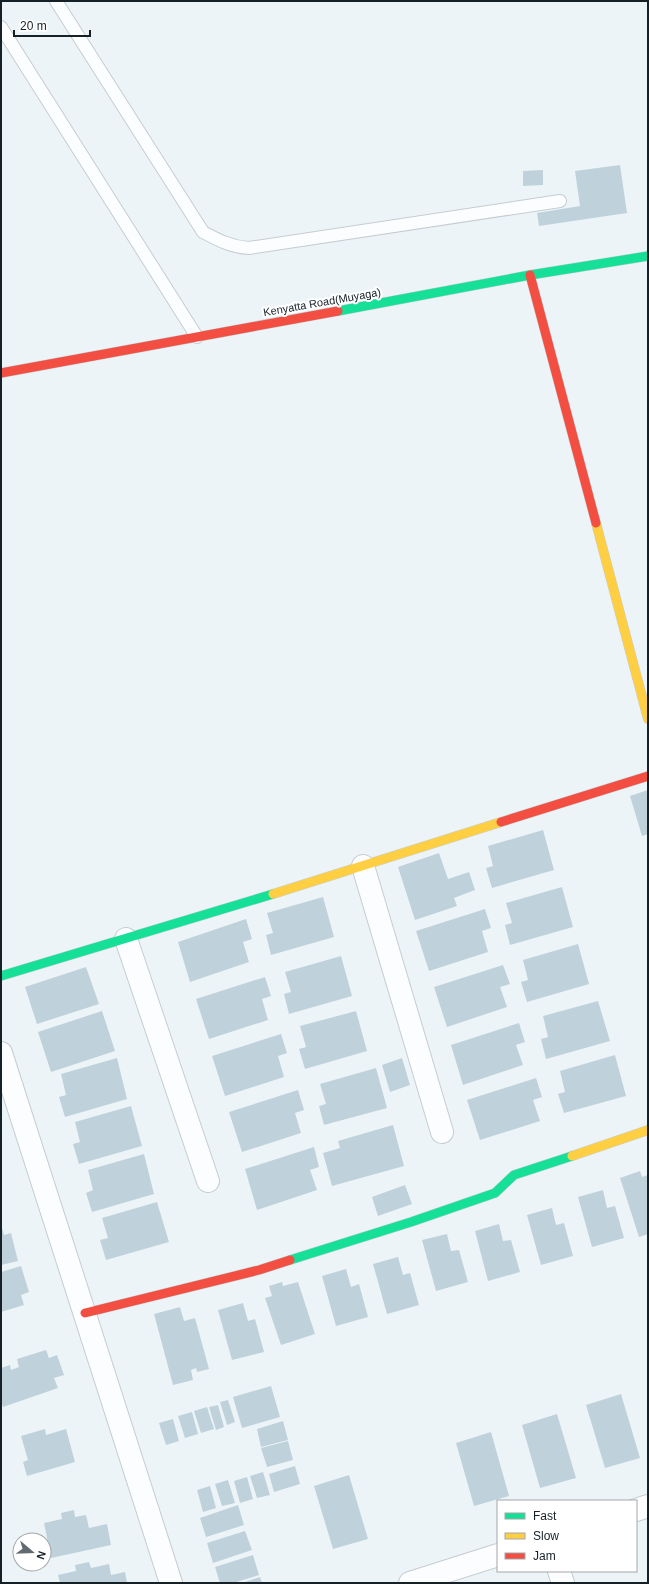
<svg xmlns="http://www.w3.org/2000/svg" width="649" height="1584" viewBox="0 0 649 1584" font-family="Arial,sans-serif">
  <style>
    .building { fill: #bfd1db }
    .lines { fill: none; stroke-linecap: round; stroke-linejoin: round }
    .lane-casing { stroke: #c4cdd2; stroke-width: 14 }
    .street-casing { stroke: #c4cdd2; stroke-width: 24 }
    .fast-casing { stroke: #c4cdd2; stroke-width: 10 }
    .slow-casing { stroke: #c4cdd2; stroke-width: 10 }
    .jam-casing { stroke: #c4cdd2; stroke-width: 10 }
    .lane { stroke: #fcfdfe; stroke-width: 12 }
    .street { stroke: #fcfdfe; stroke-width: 22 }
    .fast { stroke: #16e098; stroke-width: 9 }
    .slow { stroke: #ffcf43; stroke-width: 9 }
    .jam { stroke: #f24e42; stroke-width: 9 }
    .labels { text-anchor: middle; stroke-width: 4; stroke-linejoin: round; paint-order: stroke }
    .street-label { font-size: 11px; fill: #162027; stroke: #fff }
  </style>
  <rect width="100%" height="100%" fill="#edf4f8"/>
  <!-- building -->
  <path class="building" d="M620 165 627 213 539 226 537 213 580 206 575 171Z
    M543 170V185L523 186V171Z
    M648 790V834L642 836 630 796Z
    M543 830 554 870 492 888 486 868 493 866 488 846Z
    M439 853 448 879 469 872 475 890 454 898 457 906 415 920 398 867Z
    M562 887 573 927 510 945 505 925 512 923 506 903Z
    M323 897 334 937 271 955 266 935 273 933 267 913Z
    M485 909 491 928 482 931 488 952 429 971 416 931Z
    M246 919 252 939 243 942 249 962 190 982 178 942Z
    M578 944 589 984 527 1002 521 982 528 980 523 960Z
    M341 956 352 996 289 1014 284 994 291 992 285 972Z
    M503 965 510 984 500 987 507 1007 447 1027 434 987Z
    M86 967 99 1004 37 1024 25 987Z
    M265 977 271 996 262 999 268 1020 209 1039 196 999Z
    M598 1001 610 1041 546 1059 541 1039 548 1037 543 1016Z
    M102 1011 115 1051 51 1072 38 1032Z
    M356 1011 367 1051 305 1069 299 1049 306 1047 300 1026Z
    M519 1023 525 1042 516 1045 523 1065 463 1085 451 1045Z
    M281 1034 287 1053 278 1056 284 1077 225 1096 212 1056Z
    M615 1055 626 1096 564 1113 558 1094 565 1092 560 1071Z
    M117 1058 127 1099 65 1117 59 1097 66 1095 61 1074Z
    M402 1058 410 1085 390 1092 382 1065Z
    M376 1068 387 1108 324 1125 319 1106 326 1104 320 1084Z
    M536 1078 542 1097 533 1100 540 1121 480 1140 467 1100Z
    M298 1090 304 1110 295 1113 301 1133 242 1152 229 1112Z
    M131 1106 142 1146 79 1164 73 1144 80 1142 75 1122Z
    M393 1125 404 1166 332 1186 323 1153 340 1148 338 1141Z
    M314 1147 319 1167 310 1170 317 1190 257 1210 245 1169Z
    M144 1154 154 1194 92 1212 86 1193 93 1190 88 1170Z
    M640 1171 642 1177 648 1175V1234L639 1237 620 1178Z
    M405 1185 412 1204 378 1216 372 1197Z
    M603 1190 607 1208 615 1206 624 1238 592 1247 578 1197Z
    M157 1202 169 1242 106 1260 100 1240 108 1238 102 1218Z
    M552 1208 556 1225 564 1223 573 1256 541 1265 527 1215Z
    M1 1224 4 1235 11 1233 18 1261 1 1265Z
    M499 1224 503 1241 511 1240 520 1272 488 1281 475 1231Z
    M447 1234 451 1251 459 1250 468 1282 436 1291 422 1240Z
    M398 1257 403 1275 410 1273 419 1305 387 1314 373 1264Z
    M21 1266 29 1292 21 1295 24 1305 1 1312V1272Z
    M346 1269 351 1287 359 1284 368 1317 336 1326 322 1276Z
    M282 1282 283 1286 298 1282 315 1334 281 1345 265 1298 272 1296 269 1286Z
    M243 1303 248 1321 255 1319 264 1352 232 1360 218 1310Z
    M180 1307 184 1321 195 1318 209 1369 197 1372 196 1368 191 1370 193 1380 173 1385 154 1314Z
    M46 1350 49 1358 57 1355 64 1375 54 1378 58 1388 3 1407 1 1401V1368L10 1365 11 1370 19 1367 17 1359Z
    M271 1386 280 1417 242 1428 233 1397Z
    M621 1394 640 1458 605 1468 586 1405Z
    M228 1400 235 1422 227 1425 220 1402Z
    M218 1405 224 1427 216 1430 209 1407Z
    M207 1407 214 1429 201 1433 194 1411Z
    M192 1412 198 1434 185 1438 178 1416Z
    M557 1414 576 1478 540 1488 522 1425Z
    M173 1419 179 1441 166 1445 159 1423Z
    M283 1421 288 1440 261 1447 257 1429Z
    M45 1429 46 1435 66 1429 75 1462 27 1476 23 1462 28 1460 21 1436Z
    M491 1432 509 1496 474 1506 456 1443Z
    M288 1441 293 1460 267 1467 261 1448Z
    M295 1466 300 1484 274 1492 269 1474Z
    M263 1472 270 1495 257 1498 250 1476Z
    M349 1475 368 1539 333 1549 314 1486Z
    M247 1477 253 1499 240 1503 234 1481Z
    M228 1480 235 1503 222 1506 215 1484Z
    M210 1486 216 1508 203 1512 197 1490Z
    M238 1505 244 1525 206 1537 200 1518Z
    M74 1510 75 1517 86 1515 89 1528 107 1524 111 1545 51 1558 44 1523 62 1519 61 1513Z
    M245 1531 252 1550 213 1563 207 1543Z
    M253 1555 259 1575 233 1583H220L215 1567Z
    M89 1562 91 1568 109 1564 111 1575 125 1572 127 1583H60L58 1575 76 1571 75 1565Z
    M260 1577 262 1583H242Z"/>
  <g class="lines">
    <defs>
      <path id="lane" d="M56 1 203 232C218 240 231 247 249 248L560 201
        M1 27 197 337"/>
      <path id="street" d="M363 866 442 1132
        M126 939 208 1181
        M1 1053 171 1583
        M636 1510 648 1506
        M559 1571 563 1583
        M410 1583 498 1555"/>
      <path id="fast" d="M338 311 530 275 648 256
        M1 976 273 894
        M290 1260 411 1222 495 1193 514 1175 572 1156"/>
      <path id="slow" d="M596 523 648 719
        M273 894 501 822
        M572 1156 648 1130"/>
      <path id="jam" d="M530 275 596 523
        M1 373 338 311
        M501 822 648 776
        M85 1313 259 1270 290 1260"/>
    </defs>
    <!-- lane casing -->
    <use href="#lane" class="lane-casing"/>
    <!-- street casing -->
    <use href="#street" class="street-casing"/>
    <!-- fast casing -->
    <use href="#fast" class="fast-casing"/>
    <!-- slow casing -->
    <use href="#slow" class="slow-casing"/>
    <!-- jam casing -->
    <use href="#jam" class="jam-casing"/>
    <!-- lane -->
    <use href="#lane" class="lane"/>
    <!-- street -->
    <use href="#street" class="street"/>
    <!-- fast -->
    <use href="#fast" class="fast"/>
    <!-- slow -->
    <use href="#slow" class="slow"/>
    <!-- jam -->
    <use href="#jam" class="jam"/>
  </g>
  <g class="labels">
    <!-- street labels -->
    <g class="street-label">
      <text transform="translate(322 302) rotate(-10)" y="4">Kenyatta Road(Muyaga)</text>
    </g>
  </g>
  <!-- border -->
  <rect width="649" height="1584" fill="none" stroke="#162027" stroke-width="4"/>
  <!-- legend -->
  <rect x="497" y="1500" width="140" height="72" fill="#ffffff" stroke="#a2a6a9"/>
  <rect x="505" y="1513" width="20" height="6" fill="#16e098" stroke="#a2a6a9"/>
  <text x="533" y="1520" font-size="12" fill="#162027">Fast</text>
  <rect x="505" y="1533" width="20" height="6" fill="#ffcf43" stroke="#a2a6a9"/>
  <text x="533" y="1540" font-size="12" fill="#162027">Slow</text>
  <rect x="505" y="1553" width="20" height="6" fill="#f24e42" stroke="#a2a6a9"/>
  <text x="533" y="1560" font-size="12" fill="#162027">Jam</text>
  <!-- north arrow -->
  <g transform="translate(32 1552) rotate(109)"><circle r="19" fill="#ffffff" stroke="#a2a6a9"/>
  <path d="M0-3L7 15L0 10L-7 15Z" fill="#616a70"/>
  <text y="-6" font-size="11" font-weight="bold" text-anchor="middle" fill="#162027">N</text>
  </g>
  <!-- scale -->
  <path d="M14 30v6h76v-6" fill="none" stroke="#162027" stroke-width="2"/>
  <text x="20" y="30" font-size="12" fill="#162027" stroke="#ffffff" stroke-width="3" paint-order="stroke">20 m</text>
</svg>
